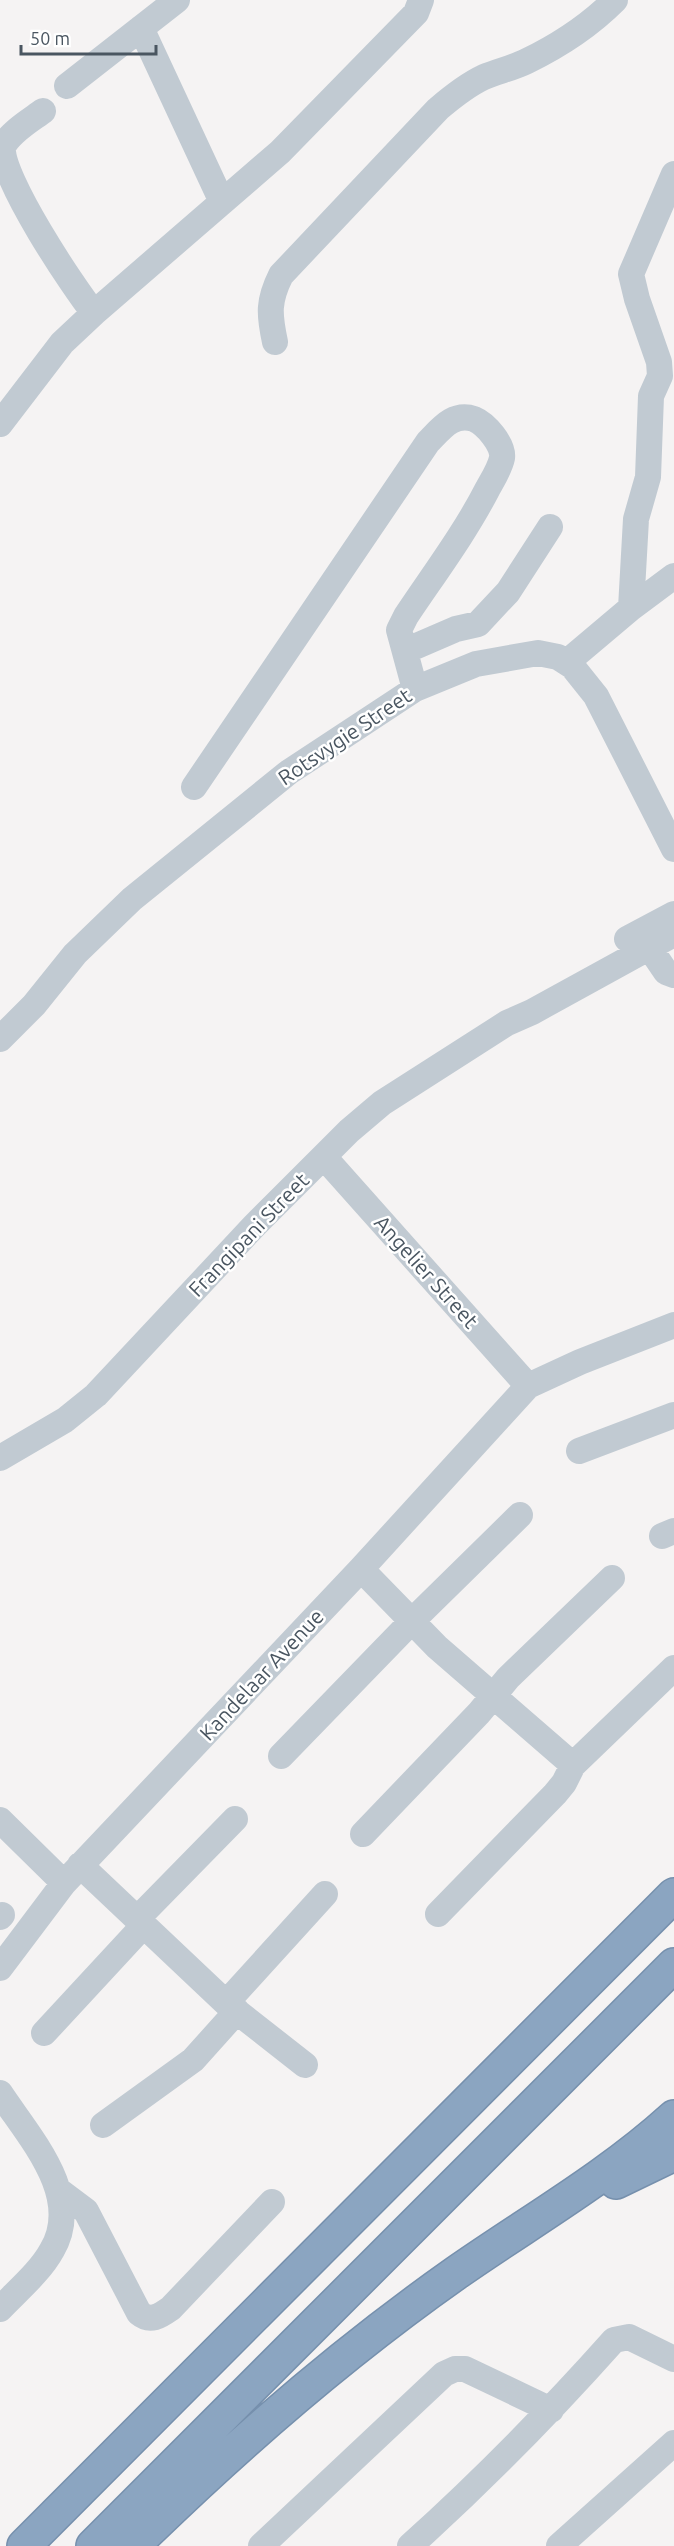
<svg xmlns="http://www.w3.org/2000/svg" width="674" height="2546" viewBox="0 0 674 2546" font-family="Ubuntu,sans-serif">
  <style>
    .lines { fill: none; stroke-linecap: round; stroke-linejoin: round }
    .highway-casing { stroke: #7690ad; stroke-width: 36 }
    .minor { stroke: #c1cad2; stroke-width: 26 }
    .highway { stroke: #8ba5c1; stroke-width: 33 }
    .labels { text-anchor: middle; stroke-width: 5; stroke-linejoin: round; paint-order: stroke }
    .street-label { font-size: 21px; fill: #4a5661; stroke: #fff }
  </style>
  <rect width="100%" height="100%" fill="#f5f3f3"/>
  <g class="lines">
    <defs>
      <path id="highway" d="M616 2182 674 2154
        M24 2546 674 1895
        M93 2546 674 1965
        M133 2546C233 2448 341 2354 456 2273 529 2222 608 2177 674 2117"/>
    </defs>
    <!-- highway casing -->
    <use href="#highway" class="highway-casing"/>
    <!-- minor -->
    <path class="minor" d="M141 28 222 202
      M67 86 177 0
      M43 111C31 120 10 132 3 147 0 177 73 287 94 313
      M275 342C269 314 268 301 281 275L438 109C452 97 467 85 484 77 498 71 513 68 527 61 560 45 589 26 615 0
      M0 424 62 343 94 313 280 152 416 13 421 0
      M631 608 636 519 648 477 651 396 660 376 659 362 637 299 631 274 674 174
      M405 651 456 629 478 624 508 592 550 527
      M567 662 631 608 674 576
      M194 787 428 442C441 429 453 412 474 419 486 424 504 445 502 458 500 468 493 479 488 488 465 533 434 574 406 616L399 630 415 689
      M627 939 674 914
      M649 947 666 972 674 975
      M0 1039 34 1005 75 954 132 899 289 772 415 689 476 664 538 653 558 657 572 666 596 696 674 849
      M324 1157 528 1386
      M579 1451 674 1415
      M0 1458 65 1420 96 1395 255 1225 349 1131 382 1103 507 1023 532 1012 674 934
      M662 1536 674 1531
      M361 1569 437 1647 573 1765 674 1668
      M281 1756 412 1621 520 1515
      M0 1820 64 1883
      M363 1834 479 1713 508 1678 612 1578
      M80 1865 226 2003 305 2065
      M438 1914 555 1794 564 1783 573 1765
      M0 1917 2 1915
      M137 1919 235 1819
      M0 1968 64 1883 361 1569 528 1386 580 1362 674 1325
      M226 2003 325 1894
      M44 2033 144 1925
      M0 2093C29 2137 84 2196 52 2250 40 2272 17 2291 0 2309
      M103 2125 193 2060 237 2011
      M58 2190 86 2211 139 2313C151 2323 161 2315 171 2308L272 2202
      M261 2546 444 2374 455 2369H465L551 2410
      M410 2546C482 2481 549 2413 614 2340L629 2337 674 2359
      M559 2546 674 2443"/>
    <!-- highway -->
    <use href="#highway" class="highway"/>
  </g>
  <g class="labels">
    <!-- street labels -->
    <g class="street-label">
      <text transform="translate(345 737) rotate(-34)" y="7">Rotsvygie Street</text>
      <text transform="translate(249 1235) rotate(-46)" y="7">Frangipani Street</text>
      <text transform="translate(426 1272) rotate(48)" y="7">Angelier Street</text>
      <text transform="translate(262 1675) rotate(-47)" y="7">Kandelaar Avenue</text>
    </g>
  </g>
  <!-- scale -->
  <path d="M21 45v9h135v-9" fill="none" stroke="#4a5661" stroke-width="3"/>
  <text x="30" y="45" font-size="18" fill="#4a5661" stroke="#ffffff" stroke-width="4.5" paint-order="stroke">50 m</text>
</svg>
